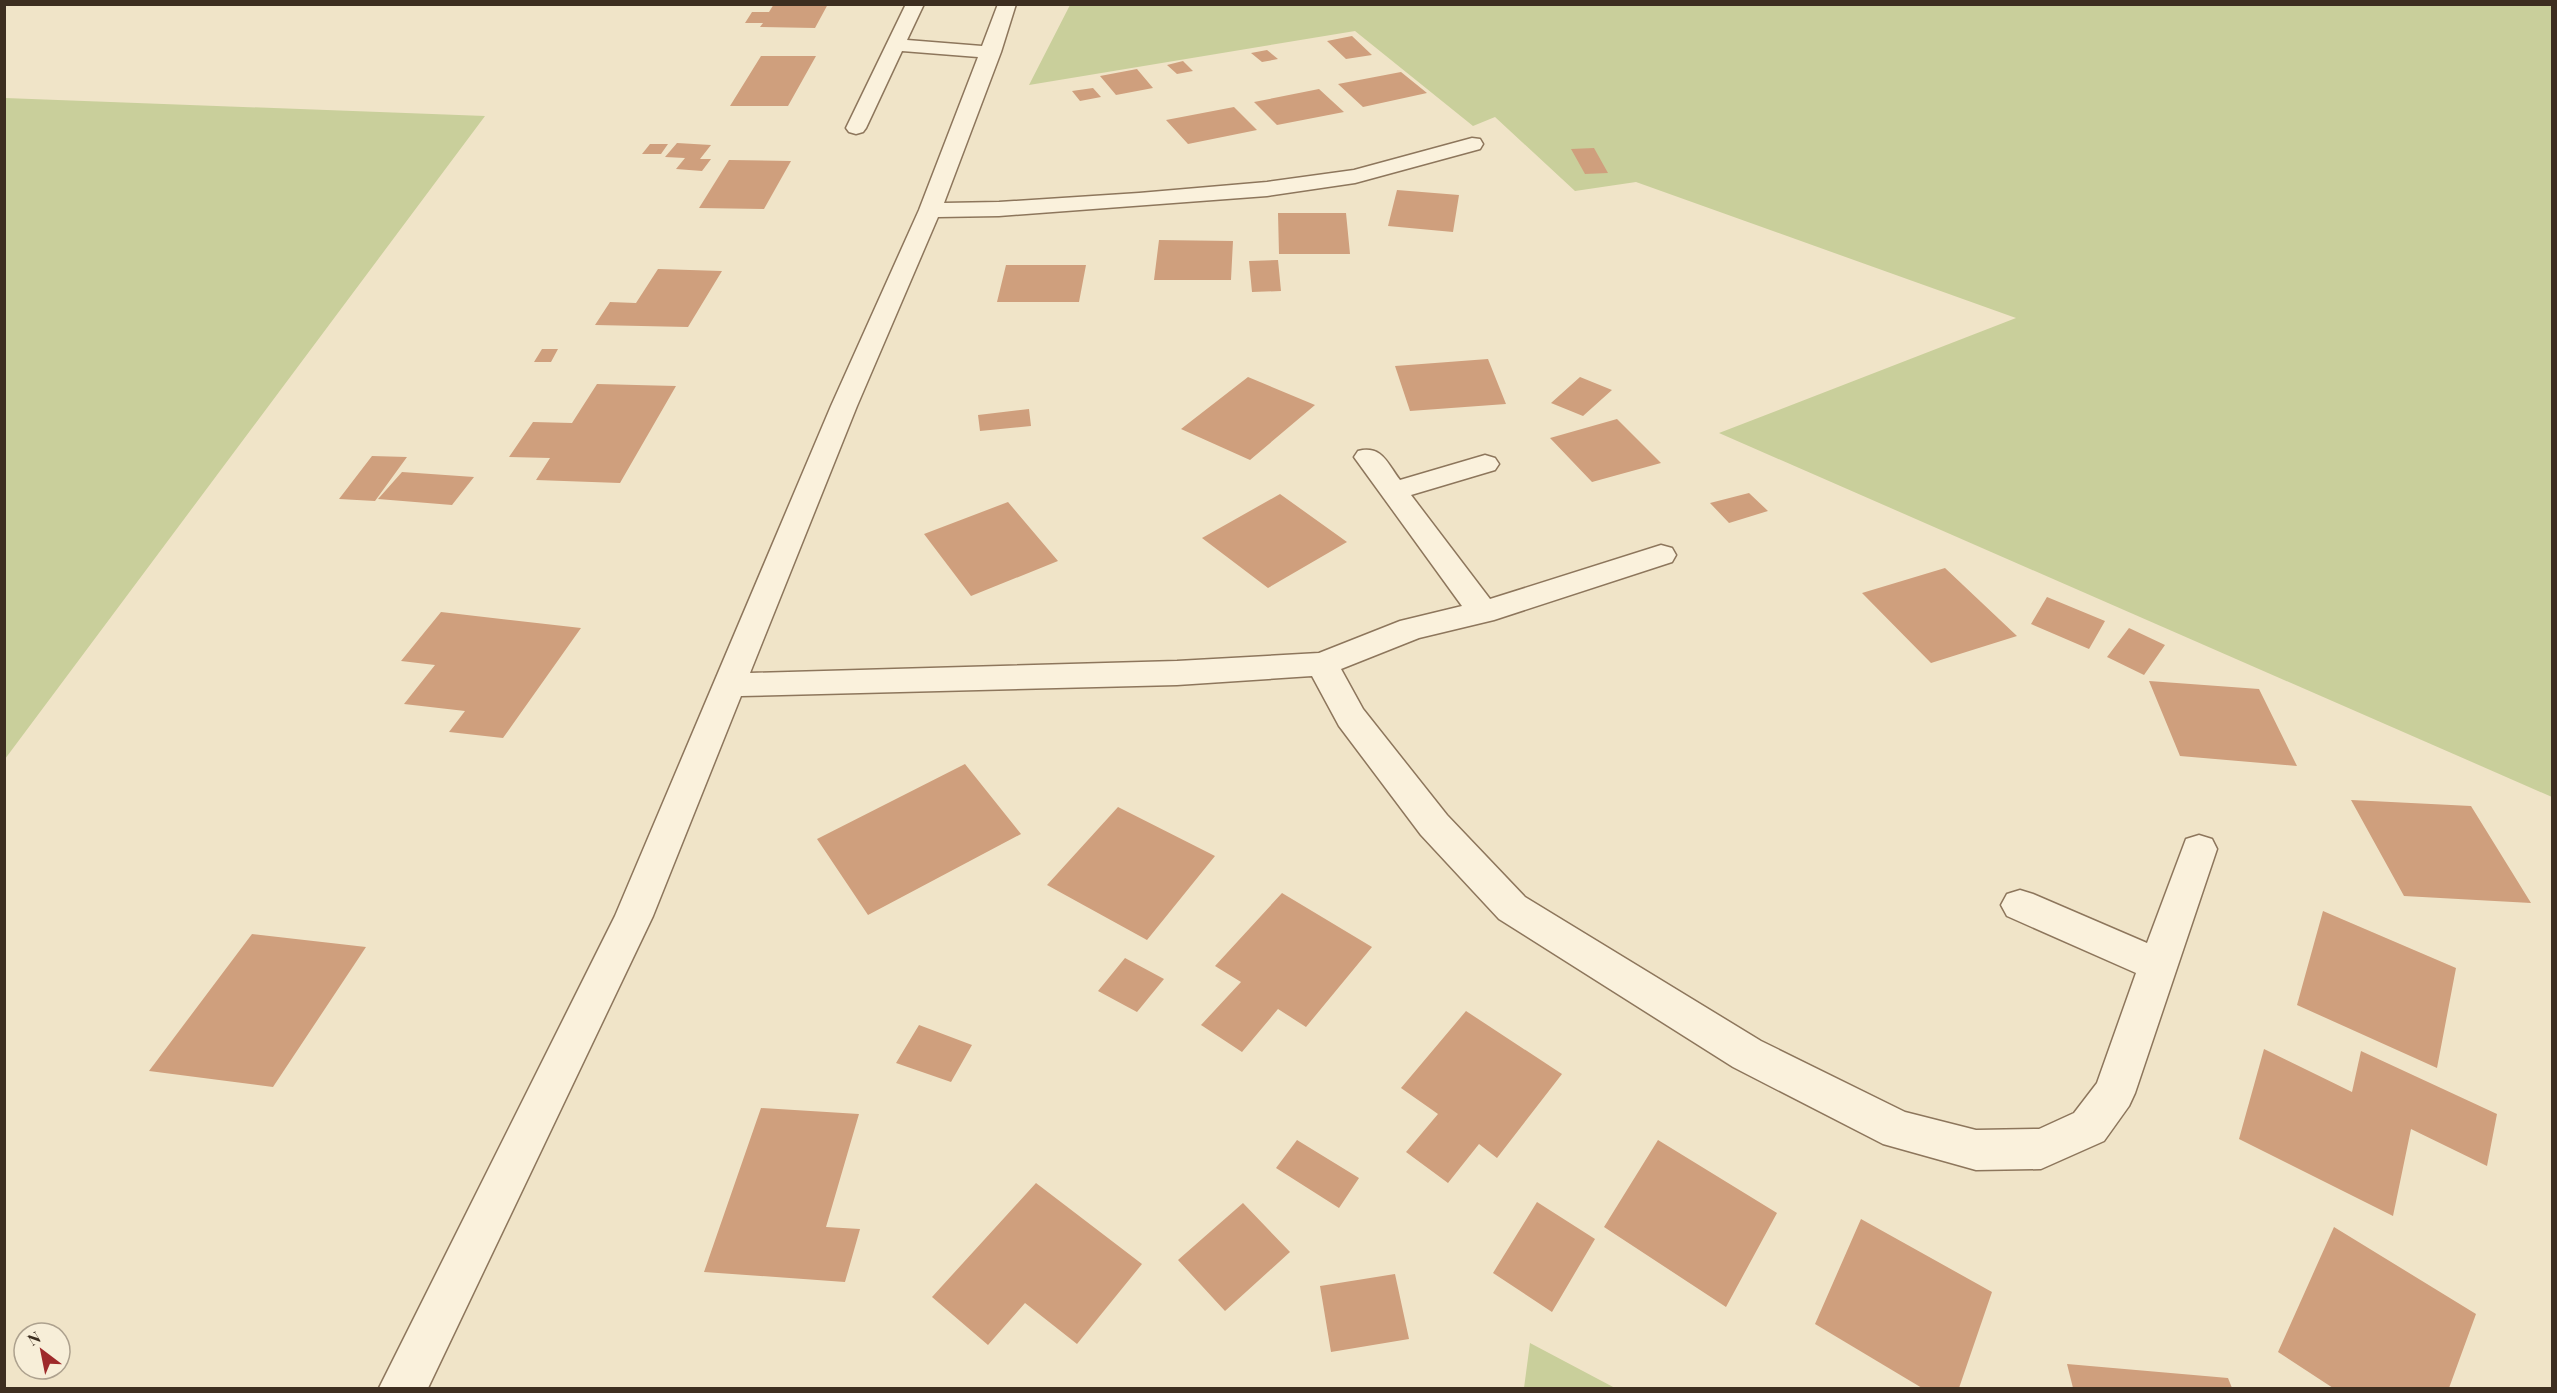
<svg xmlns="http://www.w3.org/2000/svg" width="2557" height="1393" viewBox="0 0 2557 1393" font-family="'Playfair Display',serif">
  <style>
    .green { fill: #c9cf9b }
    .building { fill: #cf9f7d }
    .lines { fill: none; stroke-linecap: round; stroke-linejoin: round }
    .minor-casing { stroke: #8d765c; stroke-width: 3 }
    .minor { fill: #faf1dc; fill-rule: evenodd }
  </style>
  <rect width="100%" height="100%" fill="#f0e4c8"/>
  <!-- green -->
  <path class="green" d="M1070 5H2552V797L1719 433 2016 318 1636 182 1575 191 1495 117 1473 126 1355 31 1029 85Z
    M5 98 485 116 5 759 4 98Z
    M1530 1343 1615 1388H1524Z"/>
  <!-- building -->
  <path class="building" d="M774 4H828L815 28 760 27 763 23H745L752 12H769Z
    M1352 36 1372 55 1346 59 1327 41Z
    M1267 50 1278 59 1262 62 1251 53Z
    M761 56H816L788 106H730Z
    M1183 61 1193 71 1177 74 1167 65Z
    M1137 69 1153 88 1116 95 1100 76Z
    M1401 72 1427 93 1363 107 1338 84Z
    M1093 88 1101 97 1080 101 1072 91Z
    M1319 89 1344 112 1277 125 1254 102Z
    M1234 107 1257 130 1188 144 1166 120Z
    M677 143 711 145 700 159H711L702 171 676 169 685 158 665 157Z
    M650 144H668L661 154H642Z
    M1594 148 1608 173 1585 174 1571 149Z
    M729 160 791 161 764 209 699 208Z
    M1397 190 1459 195 1453 232 1388 226Z
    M1278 213H1346L1350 254H1279Z
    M1159 240 1233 241 1231 280H1154Z
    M1278 260 1281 291 1252 292 1249 261Z
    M1006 265H1086L1079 302H997Z
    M658 269 722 271 688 327 595 325 610 302 636 303Z
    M542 349H558L551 362H534Z
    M1488 359 1506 404 1410 411 1395 366Z
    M1248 377 1315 405 1250 460 1181 429Z
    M1580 377 1612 390 1583 416 1551 403Z
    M597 384 676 386 620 483 536 480 550 458 509 457 533 422 572 423Z
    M1029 409 1031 426 980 431 978 415Z
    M1617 419 1661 463 1592 482 1550 438Z
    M372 456 407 457 375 501 339 499Z
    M402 472 474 477 452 505 378 499Z
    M1749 493 1768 511 1729 523 1710 503Z
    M1280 494 1347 542 1268 588 1202 538Z
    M1008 502 1058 561 971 596 924 534Z
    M1945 568 2017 636 1931 663 1862 593Z
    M2047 597 2105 621 2089 649 2031 624Z
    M441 612 581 628 503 738 449 732 465 711 404 704 435 665 401 661Z
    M2129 628 2165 645 2144 675 2107 657Z
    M2149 681 2259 689 2297 766 2180 756Z
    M965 764 1021 834 868 915 817 839Z
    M2351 800 2471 806 2531 903 2404 896Z
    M1118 807 1215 856 1147 940 1047 885Z
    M1282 893 1372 947 1306 1027 1278 1009 1242 1052 1201 1025 1241 982 1215 966Z
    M2323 911 2456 968 2437 1068 2297 1005Z
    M252 934 366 947 273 1087 149 1071Z
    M1125 958 1164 979 1137 1012 1098 991Z
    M1466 1011 1562 1074 1497 1158 1479 1144 1448 1183 1406 1152 1438 1114 1401 1088Z
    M919 1025 972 1045 951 1082 896 1063Z
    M2264 1049 2352 1092 2361 1051 2497 1114 2487 1166 2411 1129 2393 1216 2239 1139Z
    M761 1108 859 1114 826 1227 860 1229 845 1282 704 1272Z
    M1297 1140 1359 1178 1339 1208 1276 1168Z
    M1658 1140 1777 1213 1726 1307 1604 1227Z
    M1036 1183 1142 1264 1077 1344 1025 1303 988 1345 932 1297Z
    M1537 1202 1595 1239 1552 1312 1493 1273Z
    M1243 1203 1290 1252 1225 1311 1178 1260Z
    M1861 1219 1992 1292 1959 1388H1922L1815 1324Z
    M2334 1227 2476 1314 2449 1388H2333L2278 1352Z
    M1395 1274 1409 1339 1331 1352 1320 1286Z
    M2067 1364 2228 1378 2232 1388H2073Z"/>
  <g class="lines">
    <defs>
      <path id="minor" d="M906 4H924L907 40 982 46 998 4H1016L1001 52 944 203 999 202 1139 193 1267 182 1354 170 1472 138 1480 139 1483 144 1480 149 1355 183 1267 196 999 216 938 217 857 406 750 673 1177 661 1319 653 1400 621 1462 606 1354 457 1358 451C1382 445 1387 463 1400 480L1485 455 1495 458 1499 464 1495 470 1411 495 1490 599 1661 545 1672 548 1676 555 1672 562 1494 620 1419 638 1341 669 1363 709 1447 815 1525 897 1761 1041 1905 1112 1976 1130 2039 1129 2074 1113 2097 1083 2136 973 2007 916 2001 905 2007 894 2020 890 2033 894 2147 943 2186 839 2199 835 2212 839 2217 849 2135 1093 2129 1106 2104 1141 2041 1169 1976 1170 1883 1144 1733 1067 1499 919 1421 835 1339 726 1312 676 1177 685 741 696 653 916 428 1388H379L615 916 831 406 919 210 978 57 902 51 866 128 863 132 856 134 849 132 846 128Z"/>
    </defs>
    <!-- minor casing -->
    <use href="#minor" class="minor-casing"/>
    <!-- minor -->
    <use href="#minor" class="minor"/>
  </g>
  <!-- border -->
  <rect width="2557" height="1393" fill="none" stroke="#3d2e20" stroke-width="12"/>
  <!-- north arrow -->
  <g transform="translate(42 1351) rotate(328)"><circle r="28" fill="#f7eed8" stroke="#ada18e" stroke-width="1.5"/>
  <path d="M0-4.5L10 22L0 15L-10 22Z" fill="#9e2a2b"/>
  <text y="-9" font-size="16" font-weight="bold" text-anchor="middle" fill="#3d2e20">N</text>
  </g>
</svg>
